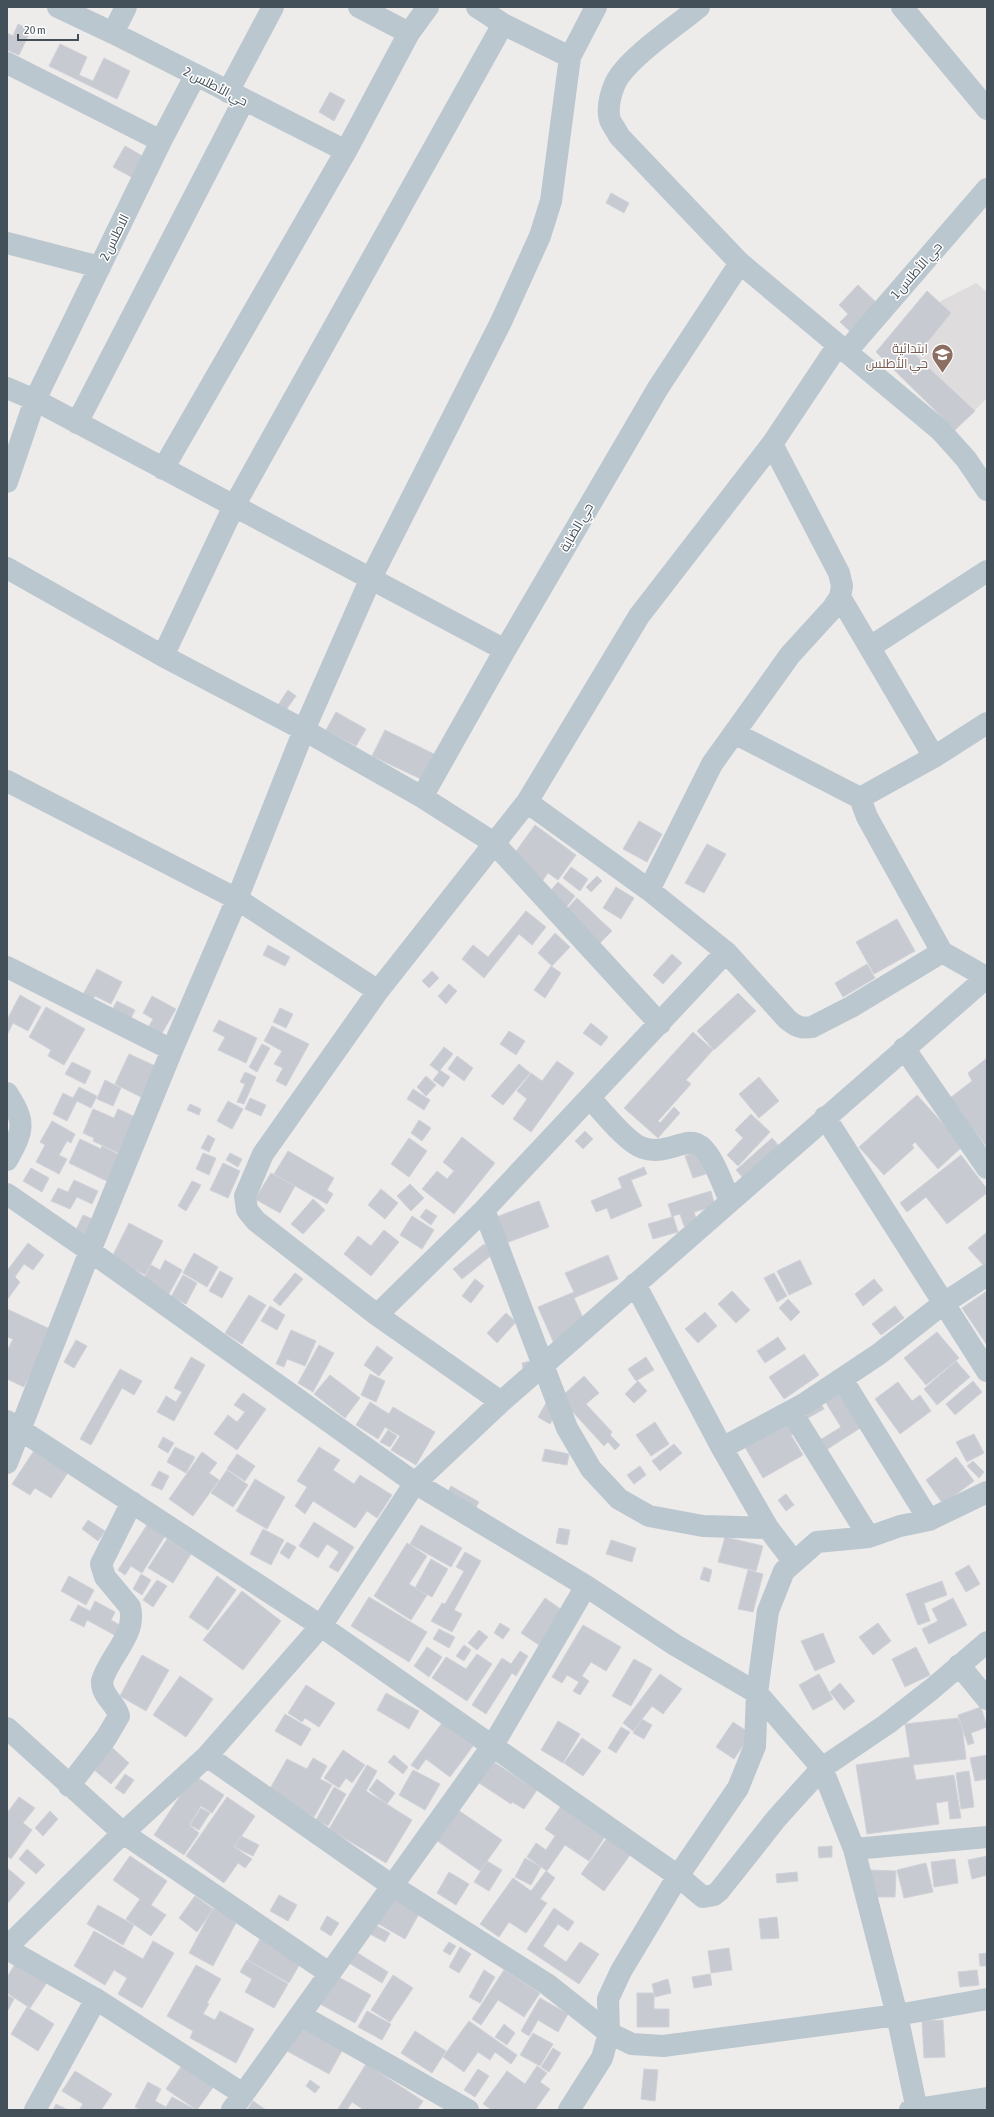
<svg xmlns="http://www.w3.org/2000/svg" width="994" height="2117" viewBox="0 0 994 2117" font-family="'Asap Condensed',Cairo,sans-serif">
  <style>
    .education { fill: #dfdcdd }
    .building { fill: #c8cad1; stroke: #cfd2d8 }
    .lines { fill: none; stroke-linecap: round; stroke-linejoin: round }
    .minor { stroke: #bbc7cf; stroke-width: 22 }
    .labels { text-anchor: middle; stroke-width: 3; stroke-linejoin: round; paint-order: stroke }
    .street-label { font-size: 13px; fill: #434f59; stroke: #fff }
    .education-label { font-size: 13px; fill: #785e54; stroke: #fff; text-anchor: end }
  </style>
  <rect width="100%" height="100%" fill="#eeebeb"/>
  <!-- education -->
  <path class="education" d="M976 283 987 292V398L955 430 876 352 927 291 939 302Z"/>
  <!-- building -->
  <path class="building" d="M18 24 31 30 19 55 7 50V33L13 36Z
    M60 44 87 57 79 75 93 81 104 58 130 71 117 99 49 66Z
    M330 92 345 100 334 121 319 112Z
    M125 146 146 158 135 179 113 167Z
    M611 193 629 203 624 213 606 203Z
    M858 285 882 308 855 336 840 322 848 314 839 305Z
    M927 291 951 313 916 356 975 411 955 430 876 352Z
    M288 690 296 696 286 710 278 705Z
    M336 712 366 729 356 746 326 730Z
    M385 730 436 755 423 780 372 756Z
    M639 821 662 834 647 862 623 849Z
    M535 825 576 855 558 880 548 873 537 888 506 865Z
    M707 844 726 854 704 893 685 883Z
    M571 867 588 879 580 891 563 878Z
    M597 876 602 881 591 892 586 887Z
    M558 882 575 896 564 910 546 896Z
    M616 887 634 898 621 919 603 908Z
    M577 898 612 931 600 943 565 911Z
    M526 911 546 927 532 945 519 934 484 978 462 959 473 945 488 957Z
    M897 919 915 951 874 974 856 942Z
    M555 933 570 947 552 966 538 953Z
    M268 945 290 957 285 966 263 955Z
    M672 954 682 963 663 984 653 975Z
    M867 964 875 978 843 997 835 983Z
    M551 966 561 973 545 998 534 990Z
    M97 969 122 982 111 1004 95 996 91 1003 81 998Z
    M432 971 439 978 429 988 422 981Z
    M449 984 457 991 446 1004 438 996Z
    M738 993 756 1011 714 1050 697 1031Z
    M20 995 41 1007 28 1031 13 1023 7 1035V1020Z
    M152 996 176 1009 158 1040 145 1033 153 1019 143 1013Z
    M117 1001 135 1010 128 1024 110 1014Z
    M46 1007 85 1029 64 1065 48 1056 51 1050 29 1037Z
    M280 1008 293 1014 286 1028 273 1022Z
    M219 1020 257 1038 246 1063 218 1050 225 1037 213 1031Z
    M591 1023 608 1037 601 1046 583 1033Z
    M272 1026 309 1044 286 1086 276 1081 283 1068 274 1064 282 1051 264 1041Z
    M509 1031 525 1041 516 1055 500 1044Z
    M693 1032 713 1050 686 1080 691 1084 658 1121 660 1123 674 1107 680 1113 658 1138 624 1108Z
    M262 1044 270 1048 257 1072 249 1067Z
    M444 1047 453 1054 440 1070 450 1077 443 1087 433 1080 439 1072 430 1065Z
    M129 1054 162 1069 147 1100 115 1084Z
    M457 1056 473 1068 464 1081 448 1069Z
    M987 1058V1147L950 1098 972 1081 968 1073Z
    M557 1061 574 1073 531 1132 513 1119 527 1099 517 1091 531 1073 542 1081Z
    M72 1062 91 1071 85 1084 65 1074Z
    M519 1064 530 1073 503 1105 491 1096Z
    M245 1072 256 1077 244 1104 237 1102 245 1084 240 1082Z
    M426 1076 436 1085 426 1096 417 1087Z
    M759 1077 779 1101 759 1118 739 1094Z
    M105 1080 121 1088 113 1106 97 1099Z
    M79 1087 97 1096 91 1108 77 1101 67 1121 53 1114 63 1093 73 1098Z
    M413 1089 430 1100 424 1110 407 1099Z
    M917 1095 963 1146 938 1169 915 1142 912 1145 914 1148 884 1175 859 1147Z
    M250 1098 266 1105 261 1116 245 1109Z
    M228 1101 243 1109 232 1129 217 1121Z
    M190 1104 201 1109 199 1115 187 1110Z
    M93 1109 114 1118 118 1109 140 1119 123 1155 93 1141 94 1138 83 1133Z
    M751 1114 770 1132 738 1166 727 1155 743 1138 735 1130Z
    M419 1120 431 1128 422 1141 411 1133Z
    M52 1121 75 1134 71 1143 67 1141 59 1155 67 1159 59 1174 36 1162 45 1145 40 1142Z
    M585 1131 593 1139 583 1149 575 1141Z
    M208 1135 215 1139 209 1152 201 1148Z
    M462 1137 495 1163 454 1214 422 1189 437 1171 447 1179 454 1171 443 1162Z
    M409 1138 427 1151 409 1177 391 1164Z
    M772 1138 791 1159 755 1191 736 1170Z
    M80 1139 101 1149 102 1146 124 1157 111 1183 69 1163Z
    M288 1151 334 1178 327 1190 333 1194 327 1204 274 1174Z
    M698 1151 706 1174 693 1178 685 1156Z
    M203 1153 216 1158 209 1175 196 1169Z
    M230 1153 242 1159 238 1167 226 1160Z
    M961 1155 987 1189V1193L947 1224 926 1197 907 1212 900 1203Z
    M223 1163 240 1171 228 1198 210 1190Z
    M644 1167 647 1174 631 1180 642 1206 611 1219 607 1208 596 1212 591 1201 622 1188 618 1178Z
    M31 1168 49 1178 42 1192 23 1181Z
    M271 1173 295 1186 280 1213 255 1199Z
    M74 1180 98 1191 92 1204 77 1197 70 1209 51 1201 58 1188 68 1192Z
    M192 1181 201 1185 186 1211 178 1206Z
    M410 1184 424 1198 411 1211 397 1196Z
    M381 1189 398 1203 385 1219 368 1205Z
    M711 1191 715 1206 694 1212 697 1222 684 1226 680 1214 673 1216 678 1232 653 1239 648 1224 672 1217 668 1204Z
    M313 1199 325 1210 303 1234 291 1224Z
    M539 1201 549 1227 506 1243 496 1217Z
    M426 1209 437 1216 431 1225 420 1217Z
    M83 1215 97 1221 87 1240 74 1234Z
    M412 1216 434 1230 422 1249 400 1235Z
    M129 1223 163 1241 145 1275 112 1257Z
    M384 1230 399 1242 371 1276 344 1254 358 1236 371 1246Z
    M987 1232V1266L985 1267 968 1248Z
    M28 1243 44 1255 33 1270 24 1264 15 1277 20 1282 7 1300V1271Z
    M484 1244 493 1254 462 1279 453 1269Z
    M194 1253 218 1267 207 1287 183 1273Z
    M608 1255 618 1279 574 1298 590 1333 556 1348 538 1307 574 1292 565 1273Z
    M165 1260 182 1270 169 1294 143 1280 151 1265 160 1270Z
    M800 1260 812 1284 789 1295 777 1271Z
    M220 1271 233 1278 222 1298 209 1291Z
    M295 1273 303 1279 280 1306 273 1300Z
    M774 1273 787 1296 777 1302 764 1278Z
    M183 1275 197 1283 186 1304 171 1297Z
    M475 1279 484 1286 471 1303 462 1296Z
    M874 1279 883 1290 863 1306 855 1294Z
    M732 1291 750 1310 736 1323 718 1304Z
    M987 1291V1345L962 1308Z
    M249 1295 266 1305 242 1344 225 1333Z
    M788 1299 800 1312 791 1321 779 1308Z
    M270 1306 285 1315 277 1330 261 1321Z
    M895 1306 904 1318 881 1335 872 1324Z
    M7 1309 52 1330 24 1387 7 1379V1351L13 1339 7 1337Z
    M705 1312 717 1326 698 1343 685 1329Z
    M506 1313 516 1322 497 1343 487 1333Z
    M291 1330 316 1341 305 1366 287 1359 284 1367 276 1364Z
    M937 1332 959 1358 926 1385 904 1358Z
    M778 1337 786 1349 765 1363 757 1351Z
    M76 1340 87 1346 74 1368 64 1362Z
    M319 1345 334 1353 313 1392 298 1383Z
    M377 1346 393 1358 379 1376 364 1365Z
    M804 1354 819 1375 784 1399 769 1377Z
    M191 1357 205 1365 174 1421 157 1412 166 1396 176 1402 182 1392 174 1388Z
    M646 1357 654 1370 636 1381 628 1369Z
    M535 1360 524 1373 522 1363Z
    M956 1361 970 1377 937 1405 924 1389Z
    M120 1369 142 1381 134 1395 122 1388 91 1445 80 1439Z
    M370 1374 385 1381 376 1402 361 1395Z
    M330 1375 360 1398 345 1418 314 1394Z
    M584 1376 599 1393 586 1404 612 1432 610 1435 620 1445 615 1450 608 1442 604 1446 560 1398Z
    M638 1381 647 1391 634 1403 625 1394Z
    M973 1381 982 1392 955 1415 946 1404Z
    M841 1382 868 1423 826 1450 820 1440 841 1427 821 1395Z
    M898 1382 912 1401 920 1395 931 1411 900 1434 875 1399Z
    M243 1393 266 1409 237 1450 214 1434 228 1415 237 1422 245 1412 234 1405Z
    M819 1400 824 1409 808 1418 803 1410Z
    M370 1402 389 1414 393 1407 435 1432 416 1465 391 1450 400 1436 385 1427 378 1439 356 1425Z
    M546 1403 558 1410 550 1424 538 1417Z
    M791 1414 800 1430 791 1435 803 1455 763 1478 742 1442Z
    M655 1422 669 1444 651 1456 636 1435Z
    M388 1430 397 1436 390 1447 380 1442Z
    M974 1434 984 1453 967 1462 956 1442Z
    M163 1437 174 1443 168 1453 158 1447Z
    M674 1444 682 1453 660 1471 652 1461Z
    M175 1447 195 1457 186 1473 167 1462Z
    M319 1447 340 1460 333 1470 354 1484 360 1475 392 1495 377 1518 367 1511 355 1528 313 1501 305 1514 295 1506 307 1487 297 1481Z
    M35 1449 69 1471 51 1498 35 1488 30 1495 12 1484Z
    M545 1449 569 1454 567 1465 542 1461Z
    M202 1452 217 1463 209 1473 219 1480 193 1516 169 1499Z
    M237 1454 255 1466 245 1481 227 1469Z
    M956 1457 974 1481 943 1504 926 1480Z
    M973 1461 984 1472 979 1478 967 1466Z
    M640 1466 646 1475 634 1484 627 1475Z
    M227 1470 248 1485 233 1507 211 1493Z
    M159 1471 169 1476 162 1490 151 1485Z
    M255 1479 285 1497 267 1529 236 1511Z
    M451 1486 479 1502 472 1514 444 1499Z
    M786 1494 794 1505 786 1511 778 1500Z
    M88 1520 105 1531 98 1541 82 1529Z
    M314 1522 354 1547 338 1572 329 1567 339 1552 327 1544 318 1558 299 1546Z
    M147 1525 165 1536 142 1573 131 1566 125 1575 118 1570Z
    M421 1525 462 1548 451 1567 410 1544Z
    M559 1528 570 1530 567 1545 556 1543Z
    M263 1529 284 1540 271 1565 250 1554Z
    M725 1537 763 1546 756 1571 718 1562Z
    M167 1539 191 1554 173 1583 148 1568Z
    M611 1540 636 1548 632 1562 606 1554Z
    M287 1542 296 1547 289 1559 280 1553Z
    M407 1543 427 1556 409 1584 427 1595 411 1620 374 1596Z
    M465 1552 481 1561 454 1610 462 1614 452 1632 431 1621 442 1603 445 1604 464 1571 456 1567Z
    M431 1559 448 1569 432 1597 415 1588Z
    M969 1565 980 1584 966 1592 955 1573Z
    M704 1567 712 1570 709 1582 700 1579Z
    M748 1570 763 1574 753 1612 738 1609Z
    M141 1574 151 1580 142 1595 133 1589Z
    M69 1576 94 1590 86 1605 61 1591Z
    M217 1576 236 1590 208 1630 189 1617Z
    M157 1580 167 1586 153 1607 143 1600Z
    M942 1581 947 1595 924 1603 930 1621 918 1625 906 1594Z
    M242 1591 281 1621 243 1670 203 1640Z
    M369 1597 427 1632 409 1662 351 1626Z
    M545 1598 562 1610 539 1645 521 1633Z
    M953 1598 967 1625 929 1644 922 1629 938 1621 932 1609Z
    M95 1601 115 1612 111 1620 123 1627 118 1637 87 1620 84 1627 70 1620 78 1605 90 1611Z
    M500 1623 510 1629 503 1639 494 1633Z
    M878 1623 891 1641 873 1655 859 1637Z
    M583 1625 621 1647 606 1671 591 1662 582 1676 589 1681 580 1695 573 1691 579 1682 567 1675 562 1683 552 1677Z
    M439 1629 455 1637 449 1648 433 1639Z
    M479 1630 488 1637 477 1650 468 1643Z
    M823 1633 835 1662 815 1671 801 1641Z
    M464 1645 471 1650 464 1661 456 1656Z
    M427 1647 442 1657 429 1677 414 1666Z
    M916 1647 930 1675 905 1687 892 1659Z
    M520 1651 528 1656 516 1676 512 1673 486 1714 472 1705 502 1658 511 1664Z
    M477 1654 492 1664 467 1701 432 1678 446 1657 466 1669Z
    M142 1655 169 1670 146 1711 120 1696Z
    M634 1659 652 1669 631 1706 612 1696Z
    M660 1674 682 1689 663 1714 652 1706 633 1731 623 1723Z
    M819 1674 833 1699 813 1710 799 1685Z
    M180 1676 213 1699 186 1737 153 1715Z
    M840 1683 855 1701 844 1710 830 1692Z
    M306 1685 335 1703 319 1727 305 1718 302 1722 288 1713Z
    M386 1693 419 1711 409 1729 377 1710Z
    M981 1707 987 1727 971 1733 974 1743 968 1745 958 1715Z
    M285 1714 311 1729 301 1746 275 1731Z
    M958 1718 962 1726 966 1759 913 1765 916 1780 954 1775 961 1818 950 1819 948 1801 936 1803 939 1824 867 1834 856 1765 910 1757 905 1724Z
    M642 1719 652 1725 644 1739 633 1733Z
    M558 1721 580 1734 563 1763 541 1750Z
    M733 1722 751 1734 734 1759 716 1747Z
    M442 1723 473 1746 450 1777 426 1759 418 1770 411 1765Z
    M621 1727 630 1732 616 1753 608 1748Z
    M582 1738 601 1751 583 1776 564 1763Z
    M106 1742 129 1763 111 1784 87 1764Z
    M343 1750 365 1765 352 1783 346 1778 339 1788 324 1778Z
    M394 1755 408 1767 403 1774 388 1762Z
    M987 1755V1779L975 1781 970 1758Z
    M313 1758 327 1766 320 1779 332 1785 314 1817 268 1792 287 1759 307 1769Z
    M492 1761 537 1790 524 1809 512 1802 511 1804 479 1783Z
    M367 1765 377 1771 366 1791 412 1820 386 1863 329 1829Z
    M413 1770 440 1784 425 1810 399 1795Z
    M969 1771 974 1807 961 1809 956 1773Z
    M125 1774 134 1780 124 1794 115 1788Z
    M194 1775 224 1795 212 1813 201 1806 189 1825 199 1833 184 1855 154 1835Z
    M377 1779 395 1793 387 1804 369 1790Z
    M334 1787 346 1794 328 1826 316 1820Z
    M19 1797 35 1808 23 1823 32 1830 11 1859 7 1856V1813Z
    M227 1797 255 1816 234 1847 252 1859 245 1868 238 1863 224 1883 186 1856Z
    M561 1806 606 1835 589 1861 565 1845 547 1871 527 1857 536 1843 546 1850 555 1836 545 1829Z
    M201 1808 210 1813 199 1830 190 1825Z
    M458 1810 502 1840 480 1871 436 1840Z
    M50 1811 58 1819 43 1836 35 1828Z
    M241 1836 259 1845 253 1856 235 1847Z
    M607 1838 630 1855 604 1891 581 1874Z
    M832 1846V1857L819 1858 818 1847Z
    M27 1849 45 1865 36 1874 19 1859Z
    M130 1856 167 1881 151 1905 166 1915 151 1936 126 1919 140 1899 113 1880Z
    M987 1856V1875L972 1879 968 1860Z
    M525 1858 541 1867 531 1885 515 1877Z
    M955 1859 958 1883 934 1887 931 1862Z
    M487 1861 502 1870 489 1891 474 1882Z
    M926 1863 933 1892 904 1898 897 1870Z
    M7 1868 25 1883 7 1904Z
    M870 1870 896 1871 895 1897H869Z
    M546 1871 555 1878 540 1899 547 1903 526 1933 509 1922 499 1937 480 1924 513 1878 531 1891Z
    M449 1872 469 1884 456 1905 437 1893Z
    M797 1872 798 1881 777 1883 776 1874Z
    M279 1895 297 1905 288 1921 270 1911Z
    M195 1896 213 1909 197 1932 179 1918Z
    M391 1898 419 1914 405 1939 377 1923Z
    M98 1905 134 1925 123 1945 87 1924Z
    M213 1908 237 1921 213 1966 189 1953Z
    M554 1908 574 1922 568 1931 558 1924 543 1946 566 1962 580 1942 599 1954 579 1984 527 1949Z
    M327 1916 339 1923 331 1936 320 1929Z
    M777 1917 779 1938 761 1939 759 1919Z
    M375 1925 390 1933 385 1942 370 1934Z
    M94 1931 143 1959 153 1941 174 1953 142 2008 118 1994 127 1978 114 1970 105 1985 74 1966Z
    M261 1937 302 1960 289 1983 248 1960Z
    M449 1942 456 1946 450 1955 443 1951Z
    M460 1947 471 1954 459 1973 449 1967Z
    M729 1948 732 1970 711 1973 708 1951Z
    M356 1952 388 1972 382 1983 349 1963Z
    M987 1953V1966H980L979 1954Z
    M247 1960 288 1984 274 2008 245 1992 252 1979 240 1972Z
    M17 1961 48 1981 30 2008 7 1993V1977Z
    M196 1965 221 1979 207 2003 209 2004 203 2014 215 2020 220 2011 254 2029 236 2063 190 2038 193 2031 167 2016Z
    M484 1970 495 1977 480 2003 469 1997Z
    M504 1970 540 1993 524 2017 498 2000 481 2025 472 2019Z
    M977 1970 979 1985 960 1987 958 1972Z
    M710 1974 712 1985 694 1988 692 1977Z
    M335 1975 371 1995 355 2023 320 2004Z
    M393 1975 413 1988 390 2022 371 2010Z
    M668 1979 671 1993 655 1997 652 1984Z
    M637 1993H654V2009H669V2027H637Z
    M7 1995 14 1999 7 2012Z
    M540 1998 568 2014 558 2032 538 2020 529 2036 521 2031Z
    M27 2007 54 2024 38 2051 11 2034Z
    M367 2011 391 2024 382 2040 358 2027Z
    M943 2020 945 2057 924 2058 922 2021Z
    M469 2021 517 2055 511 2064 495 2052 490 2060 478 2052 464 2072 443 2057Z
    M504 2024 515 2033 507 2045 495 2037Z
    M301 2026 343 2049 329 2074 287 2051Z
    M415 2031 446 2051 432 2073 401 2053Z
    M533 2033 553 2044 540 2066 520 2055Z
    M553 2048 561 2053 549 2072 541 2067Z
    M183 2064 214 2086 197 2110 166 2089Z
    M366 2064 423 2101 417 2110H364L352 2102 347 2110 338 2109Z
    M537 2066 547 2073 540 2082 550 2089 535 2110H492L483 2104 507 2071 525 2084Z
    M478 2069 489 2076 475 2097 464 2090Z
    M644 2069 658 2070 655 2101 641 2099Z
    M75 2071 112 2094 101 2110H79L83 2104 62 2091Z
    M310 2080 320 2087 315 2093 306 2086Z
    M148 2082 161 2089 155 2101 166 2107 172 2097 196 2110H141L135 2107Z
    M253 2101 266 2110H247Z
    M56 2104 68 2110H53Z"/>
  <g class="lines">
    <!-- minor -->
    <path class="minor" d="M58 7 113 33
      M126 7 113 33 346 151
      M359 7 409 33
      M477 7 503 24 570 57
      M699 7C675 27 638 51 620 75 612 86 606 107 610 120 612 125 617 131 619 136L740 263 940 430 966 459 987 490
      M902 7 987 109
      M7 63 161 141
      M228 92 273 7
      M7 243 100 267
      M846 352 987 189
      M7 388 35 400 505 650
      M77 423 244 100
      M163 469 346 151 409 33 428 7
      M7 482 35 400 161 141 195 76
      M7 568 163 656 304 730 422 797 494 843 660 1024
      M840 597 934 757
      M870 647 987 571
      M163 656 234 506 503 24
      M734 733 860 798
      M7 781 237 899 378 991
      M422 797 505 650 658 388 740 263
      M527 802 649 890 726 952
      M649 890 712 764 790 655 832 609 840 597 842 586 839 573 772 444
      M7 967 172 1050
      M986 977 942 952 867 817 860 798 934 757 987 723
      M904 1048 987 1168
      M7 1093C26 1122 24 1130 7 1160
      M590 1098C602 1111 628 1144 643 1148 655 1152 664 1149 676 1146 683 1144 690 1141 697 1144 711 1149 723 1186 730 1201
      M825 1117 987 1371
      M7 1194 90 1251 415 1483 586 1586 675 1645 757 1693 768 1611 784 1571 817 1542 869 1537 900 1526 929 1520 987 1492
      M484 1210 567 1428 591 1469 619 1499 649 1516 703 1526 768 1528
      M635 1284 722 1448 768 1528 794 1562
      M377 1315 484 1210 726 952 787 1019C795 1026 801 1029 812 1027L851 1007 942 952
      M842 1379 929 1520
      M501 1402 377 1315 256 1221 247 1210 245 1196 263 1154 378 991 527 802 639 616 772 444 838 345
      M791 1411 869 1537
      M7 1421 321 1626 678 1876 703 1897 714 1895 719 1891 776 1819 822 1768 854 1849 897 2015 917 2110
      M722 1448 804 1404 879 1354 944 1303 987 1275
      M7 1463 90 1251 172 1050 237 899 304 730 371 578 501 322 540 236 551 201 570 57 596 7
      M959 1665 987 1699
      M7 1728 123 1833 329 1973
      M207 1756 391 1885 547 1984 609 2033 632 2044 663 2046 897 2015 987 1999
      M69 1786 106 1738 119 1716C116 1703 101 1696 102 1681 109 1656 137 1635 130 1607L105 1577 101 1564 132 1502
      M854 1849 987 1837
      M7 1947 123 1833 207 1756 321 1626 415 1483 501 1402 987 977
      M7 1949 96 1999 243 2094
      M300 2015 468 2110
      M35 2110 96 1999
      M232 2110 493 1745 586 1586
      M569 2110 602 2058 609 2033 608 1999 621 1971 678 1876 738 1788 755 1746 757 1693 822 1768 887 1724 932 1689 987 1642
      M910 2110 987 2098"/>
  </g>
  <!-- icons -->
  <defs>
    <symbol id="school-pin" viewBox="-11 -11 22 30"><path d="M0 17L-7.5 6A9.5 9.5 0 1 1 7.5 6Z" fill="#8d6e63" stroke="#fff"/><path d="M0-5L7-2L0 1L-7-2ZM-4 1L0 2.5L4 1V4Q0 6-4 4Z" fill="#fff"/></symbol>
  </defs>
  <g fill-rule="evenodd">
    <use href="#school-pin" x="930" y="342" width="25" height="34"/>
  </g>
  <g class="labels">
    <!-- street labels -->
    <g class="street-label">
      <text transform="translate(216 86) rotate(27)" y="5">حي الأطلس 2</text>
      <text transform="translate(114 237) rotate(-64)" y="5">الاطلس 2</text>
      <text transform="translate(916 270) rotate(-49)" y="5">حي الأطلس 1</text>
      <text transform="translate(576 527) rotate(-60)" y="5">حي الضاية</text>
    </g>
    <!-- education labels -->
    <g class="education-label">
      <text x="928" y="353">ابتدائية<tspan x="928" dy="15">حي الأطلس</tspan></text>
    </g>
  </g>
  <!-- border -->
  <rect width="994" height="2117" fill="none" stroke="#434f59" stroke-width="16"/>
  <!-- scale -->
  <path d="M18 34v6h60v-6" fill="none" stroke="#434f59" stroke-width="2"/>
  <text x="24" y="34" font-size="12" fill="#434f59" stroke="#ffffff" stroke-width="3" paint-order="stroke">20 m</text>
</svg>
